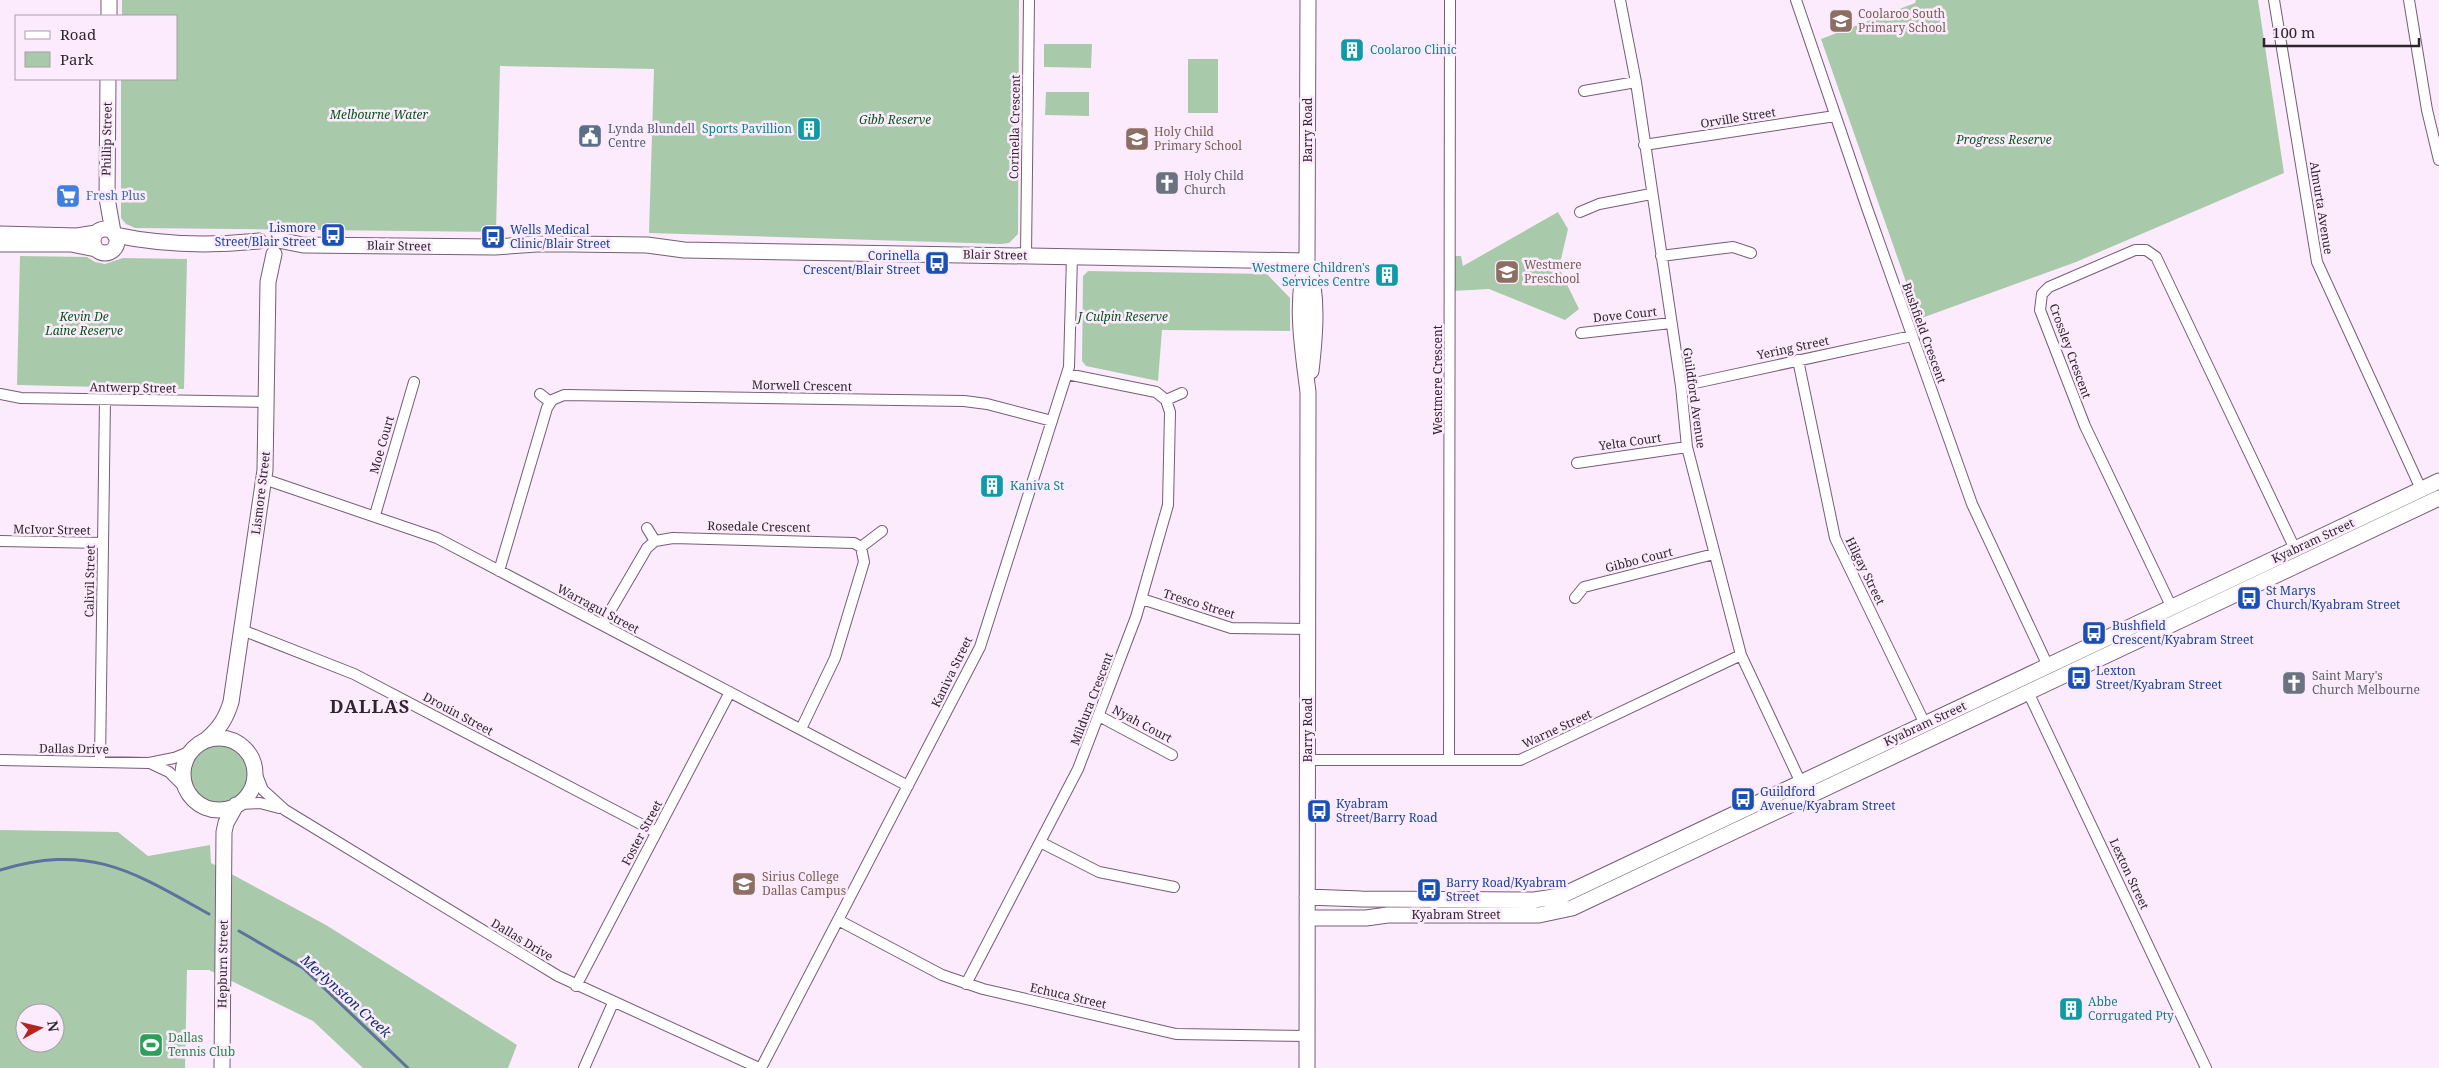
<svg xmlns="http://www.w3.org/2000/svg" width="2439" height="1068" viewBox="0 0 2439 1068" font-family="'Noto Serif',serif">
  <style>
    .green { fill: #a9caaa; fill-rule: evenodd }
    .lines { fill: none; stroke-linecap: round; stroke-linejoin: round }
    .stream { stroke: #5f729b; stroke-width: 3 }
    .street-casing { stroke: #755e76; stroke-width: 12 }
    .secondary-casing { stroke: #755e76; stroke-width: 17 }
    .street { stroke: #fff; stroke-width: 10 }
    .secondary { stroke: #fff; stroke-width: 15 }
    .labels { text-anchor: middle; stroke-width: 5; stroke-linejoin: round; paint-order: stroke }
    .education-label { font-size: 12px; fill: #785e54; stroke: #fcebfc; text-anchor: start }
    .culture-label { font-size: 12px; fill: #0d838f; stroke: #fcebfc; text-anchor: start }
    .park-label { font-size: 12px; font-style: italic; fill: #065618; stroke: #fcebfc }
    .street-label { font-size: 12px; fill: #2f252f; stroke: #fcebfc }
    .service-label { font-size: 12px; fill: #4e5e75; stroke: #fcebfc; text-anchor: start }
    .worship-label { font-size: 12px; fill: #5b616d; stroke: #fcebfc; text-anchor: start }
    .shop-label { font-size: 12px; fill: #366cbe; stroke: #fcebfc; text-anchor: start }
    .transit-label { font-size: 12px; fill: #164399; stroke: #fcebfc; text-anchor: start }
    .leisure-label { font-size: 12px; fill: #27864d; stroke: #fcebfc; text-anchor: start }
    .water-label { font-size: 14px; font-style: italic; fill: #0b3171; stroke: #fcebfc }
    .district-label { font-size: 18px; font-weight: bold; letter-spacing: 1px; fill: #2f252f; stroke: #fcebfc }
  </style>
  <rect width="100%" height="100%" fill="#fcebfc"/>
  <!-- green -->
  <path class="green" d="M122 0H1019L1018 234 1009 243 1001 244 649 233 654 69 500 66 496 232 135 228 126 224 121 218V79H176V16H122Z
    M1916 0H2258L2284 173 2076 262 1919 319 1821 39 1915 3Z
    M1044 44H1092L1091 68 1044 67Z
    M1188 59H1218V113H1188Z
    M1046 92H1089V116L1045 115Z
    M1558 212 1568 229 1559 268 1579 309 1565 320 1489 289 1452 291V256H1461L1463 266Z
    M20 256 87 257 95 262 105 264 123 258 187 259 184 389 17 385Z
    M1088 271 1267 274 1290 298V331L1162 330 1158 381 1086 366 1082 361 1083 276Z
    M186 774a32 32 0 1 1 64 0a32 32 0 1 1-64 0Z
    M0 830 118 832 148 856 210 845 211 863 326 925 517 1045 508 1068H363L313 1021 209 970H187L185 1068H0ZM25 1013H55V1043H25Z"/>
  <g class="lines">
    <!-- stream -->
    <path class="stream" d="M0 870C90 843 132 871 209 914
      M239 931 303 968 408 1068"/>
    <defs>
      <path id="street" d="M1620 0 1636 82 1681 386 1687 447 1741 655 1801 783
        M1796 0 1867 208 1972 504 2048 666
        M2274 0 2317 262 2421 489
        M2409 0 2427 110 2439 160
        M1584 91 1636 82
        M1644 145 1835 116
        M1580 212 1599 204 1651 194
        M1026 255 1029 0
        M1661 256 1733 247 1751 253
        M1581 333 1671 323
        M1798 360 1835 538 1925 724
        M1681 386 1912 336
        M0 394 21 398 267 402
        M540 394 550 402
        M1166 400 1182 393
        M1577 463 1687 447
        M264 479 437 538 908 786
        M375 515 414 382
        M647 528 655 541
        M0 541 103 543
        M861 547 882 531
        M499 571 547 408 552 400 564 395 964 401 987 404 1052 421
        M1575 598 1584 587 1714 554
        M1142 599 1231 628 1308 629
        M2172 608 2085 426 2040 310 2042 294 2049 287 2135 250H2146L2156 257 2295 549
        M602 625 647 548 655 541 673 538 854 543 861 547 864 562 835 658 801 729
        M242 630 354 674 656 832
        M2028 692 2206 1068
        M1099 716 1172 755
        M1449 759 1450 0
        M0 760 149 763 174 758 191 751
        M1308 760H1520L1741 655
        M100 762 105 400
        M150 763 169 772 187 790
        M255 770 263 790 285 810 558 976 759 1068
        M239 804 260 803 279 808
        M1040 842 1099 872 1174 887
        M838 920 942 975 983 989 1176 1034 1307 1036
        M966 984 1078 769 1136 617 1168 505 1170 412 1166 400 1156 392 1067 374
        M576 986 730 692
        M584 1068 613 1003
        M761 1068 980 647 1069 367 1072 256"/>
      <path id="secondary" d="M109 16V0
        M108 79 107 198 113 232
        M93 241a12 12 0 1 1 24 0a12 12 0 1 1-24 0Z
        M0 234 77 236 96 233
        M115 235C162 245 211 246 259 241
        M278 240 303 245 495 247 537 244H571L647 245 684 250 1307 261
        M0 244H71L96 249
        M1307 261C1319 294 1315 336 1311 371
        M183 774a36 36 0 1 1 72 0a36 36 0 1 1-72 0Z
        M207 739C220 728 226 718 231 702L265 470 268 282 274 254
        M1307 897 1361 899 1534 900 1561 896 2439 481
        M1307 918H1366L1388 915H1539L1572 908 2439 498
        M222 1068 224 832 226 823 236 805
        M1307 1068 1308 392C1303 352 1294 299 1307 261L1308 0"/>
    </defs>
    <!-- street casing -->
    <use href="#street" class="street-casing"/>
    <!-- secondary casing -->
    <use href="#secondary" class="secondary-casing"/>
    <!-- street -->
    <use href="#street" class="street"/>
    <!-- secondary -->
    <use href="#secondary" class="secondary"/>
  </g>
  <!-- icons -->
  <defs>
    <symbol id="school-square" viewBox="-11 -11 22 22"><rect x="-9" y="-9" width="18" height="18" rx="4" fill="#8d6e63" stroke="#fcebfc"/><path d="M0-5L7-2L0 1L-7-2ZM-4 1L0 2.5L4 1V4Q0 6-4 4Z" fill="#fff"/></symbol>
    <symbol id="building-square" viewBox="-11 -11 22 22"><rect x="-9" y="-9" width="18" height="18" rx="4" fill="#0f9aa8" stroke="#fcebfc"/><path d="M-4-6H4V6H1V3H-1V6H-4ZM-2.5-4.3h1.7v1.8h-1.7ZM.8-4.3h1.7v1.8H.8ZM-2.5-1h1.7V.8h-1.7ZM.8-1h1.7V.8H.8Z" fill="#fff"/></symbol>
    <symbol id="civic-square" viewBox="-11 -11 22 22"><rect x="-9" y="-9" width="18" height="18" rx="4" fill="#5c6f8a" stroke="#fcebfc"/><path d="M-.6-6.5H3V-4.5H.6V-3L4-1V1h2V6H-6V1h2V-1L-.6-3ZM-1.2 2.5V6h2.4V2.5Z" fill="#fff"/></symbol>
    <symbol id="church-square" viewBox="-11 -11 22 22"><rect x="-9" y="-9" width="18" height="18" rx="4" fill="#6b7280" stroke="#fcebfc"/><path d="M-1.2-6h2.4v3.5h3.3v2.4h-3.3V6h-2.4V-.1h-3.3v-2.4h3.3Z" fill="#fff"/></symbol>
    <symbol id="supermarket-square" viewBox="-11 -11 22 22"><rect x="-9" y="-9" width="18" height="18" rx="4" fill="#3f7fe0" stroke="#fcebfc"/><path d="M-6-5.5h2.5l.6 2H6L4.5 2H-2.5L-4.4-4H-6ZM-1.5 3.2a1.3 1.3 0 1 0 .1 0ZM3 3.2a1.3 1.3 0 1 0 .1 0Z" fill="#fff"/></symbol>
    <symbol id="bus-square" viewBox="-11 -11 22 22"><rect x="-9" y="-9" width="18" height="18" rx="4" fill="#1a4fb4" stroke="#fcebfc"/><path d="M-5-6H5V4H4V6H2V4H-2V6H-4V4H-5ZM-3.5-4V0h7V-4ZM-3.5 1.2v1.5H-2V1.2ZM2 1.2v1.5H3.5V1.2Z" fill="#fff"/></symbol>
    <symbol id="stadium-square" viewBox="-11 -11 22 22"><rect x="-9" y="-9" width="18" height="18" rx="4" fill="#2e9e5b" stroke="#fcebfc"/><path d="M0-5a6.5 5 0 1 0 0 10a6.5 5 0 1 0 0-10ZM-3.5-1.8h7v3.6h-7Z" fill="#fff"/></symbol>
  </defs>
  <g fill-rule="evenodd">
    <use href="#school-square" x="1827" y="7" width="28" height="28"/>
    <use href="#building-square" x="1338" y="36" width="28" height="28"/>
    <use href="#building-square" x="795" y="115" width="28" height="28"/>
    <use href="#civic-square" x="576" y="122" width="28" height="28"/>
    <use href="#school-square" x="1123" y="125" width="28" height="28"/>
    <use href="#church-square" x="1153" y="169" width="28" height="28"/>
    <use href="#supermarket-square" x="54" y="182" width="28" height="28"/>
    <use href="#bus-square" x="319" y="221" width="28" height="28"/>
    <use href="#bus-square" x="479" y="223" width="28" height="28"/>
    <use href="#bus-square" x="923" y="249" width="28" height="28"/>
    <use href="#school-square" x="1493" y="258" width="28" height="28"/>
    <use href="#building-square" x="1373" y="261" width="28" height="28"/>
    <use href="#building-square" x="978" y="472" width="28" height="28"/>
    <use href="#bus-square" x="2235" y="584" width="28" height="28"/>
    <use href="#bus-square" x="2080" y="619" width="28" height="28"/>
    <use href="#bus-square" x="2065" y="664" width="28" height="28"/>
    <use href="#church-square" x="2280" y="669" width="28" height="28"/>
    <use href="#bus-square" x="1729" y="785" width="28" height="28"/>
    <use href="#bus-square" x="1305" y="797" width="28" height="28"/>
    <use href="#school-square" x="730" y="870" width="28" height="28"/>
    <use href="#bus-square" x="1415" y="876" width="28" height="28"/>
    <use href="#building-square" x="2057" y="995" width="28" height="28"/>
    <use href="#stadium-square" x="137" y="1031" width="28" height="28"/>
  </g>
  <g class="labels">
    <!-- education labels -->
    <g class="education-label">
      <text x="1858" y="18">Coolaroo South<tspan x="1858" dy="14">Primary School</tspan></text>
      <text x="1154" y="136">Holy Child<tspan x="1154" dy="14">Primary School</tspan></text>
      <text x="1524" y="269">Westmere<tspan x="1524" dy="14">Preschool</tspan></text>
      <text x="762" y="881">Sirius College<tspan x="762" dy="14">Dallas Campus</tspan></text>
    </g>
    <!-- culture labels -->
    <g class="culture-label">
      <text x="1370" y="54">Coolaroo Clinic</text>
      <text x="792" y="133" text-anchor="end">Sports Pavillion</text>
      <text x="1370" y="272" text-anchor="end">Westmere Children's<tspan x="1370" dy="14">Services Centre</tspan></text>
      <text x="1010" y="490">Kaniva St</text>
      <text x="2088" y="1006">Abbe<tspan x="2088" dy="14">Corrugated Pty</tspan></text>
    </g>
    <!-- park labels -->
    <g class="park-label">
      <text x="379" y="119">Melbourne Water</text>
      <text x="895" y="124">Gibb Reserve</text>
      <text x="2004" y="144">Progress Reserve</text>
      <text x="84" y="321">Kevin De<tspan x="84" dy="14">Laine Reserve</tspan></text>
      <text x="1123" y="321">J Culpin Reserve</text>
    </g>
    <!-- street labels -->
    <g class="street-label">
      <text transform="translate(1738 118) rotate(-9)" y="4">Orville Street</text>
      <text transform="translate(1015 127) rotate(-89)" y="4">Corinella Crescent</text>
      <text transform="translate(1308 130) rotate(-90)" y="4">Barry Road</text>
      <text transform="translate(107 139) rotate(-89)" y="4">Phillip Street</text>
      <text transform="translate(2321 208) rotate(81)" y="4">Almurta Avenue</text>
      <text transform="translate(399 246) rotate(1)" y="4">Blair Street</text>
      <text transform="translate(995 255) rotate(1)" y="4">Blair Street</text>
      <text transform="translate(1625 315) rotate(-6)" y="4">Dove Court</text>
      <text transform="translate(1924 333) rotate(70)" y="4">Bushfield Crescent</text>
      <text transform="translate(1793 348) rotate(-12)" y="4">Yering Street</text>
      <text transform="translate(2070 351) rotate(70)" y="4">Crossley Crescent</text>
      <text transform="translate(1438 380) rotate(-90)" y="4">Westmere Crescent</text>
      <text transform="translate(802 386) rotate(1)" y="4">Morwell Crescent</text>
      <text transform="translate(133 388) rotate(1)" y="4">Antwerp Street</text>
      <text transform="translate(1694 398) rotate(82)" y="4">Guildford Avenue</text>
      <text transform="translate(1630 442) rotate(-8)" y="4">Yelta Court</text>
      <text transform="translate(382 445) rotate(-74)" y="4">Moe Court</text>
      <text transform="translate(261 493) rotate(-83)" y="4">Lismore Street</text>
      <text transform="translate(759 527) rotate(1)" y="4">Rosedale Crescent</text>
      <text transform="translate(52 530) rotate(1)" y="4">McIvor Street</text>
      <text transform="translate(2313 541) rotate(-25)" y="4">Kyabram Street</text>
      <text transform="translate(1639 560) rotate(-14)" y="4">Gibbo Court</text>
      <text transform="translate(1865 571) rotate(64)" y="4">Hilgay Street</text>
      <text transform="translate(90 581) rotate(-89)" y="4">Calivil Street</text>
      <text transform="translate(1199 604) rotate(17)" y="4">Tresco Street</text>
      <text transform="translate(598 609) rotate(28)" y="4">Warragul Street</text>
      <text transform="translate(952 672) rotate(-64)" y="4">Kaniva Street</text>
      <text transform="translate(1092 699) rotate(-69)" y="4">Mildura Crescent</text>
      <text transform="translate(458 714) rotate(28)" y="4">Drouin Street</text>
      <text transform="translate(1142 724) rotate(28)" y="4">Nyah Court</text>
      <text transform="translate(1925 724) rotate(-25)" y="4">Kyabram Street</text>
      <text transform="translate(1557 729) rotate(-25)" y="4">Warne Street</text>
      <text transform="translate(1308 730) rotate(-90)" y="4">Barry Road</text>
      <text transform="translate(74 749) rotate(1)" y="4">Dallas Drive</text>
      <text transform="translate(642 833) rotate(-62)" y="4">Foster Street</text>
      <text transform="translate(2129 874) rotate(65)" y="4">Lexton Street</text>
      <text x="1456" y="919">Kyabram Street</text>
      <text transform="translate(522 940) rotate(31)" y="4">Dallas Drive</text>
      <text transform="translate(223 964) rotate(-89)" y="4">Hepburn Street</text>
      <text transform="translate(1068 996) rotate(13)" y="4">Echuca Street</text>
    </g>
    <!-- service labels -->
    <g class="service-label">
      <text x="608" y="133">Lynda Blundell<tspan x="608" dy="14">Centre</tspan></text>
    </g>
    <!-- worship labels -->
    <g class="worship-label">
      <text x="1184" y="180">Holy Child<tspan x="1184" dy="14">Church</tspan></text>
      <text x="2312" y="680">Saint Mary's<tspan x="2312" dy="14">Church Melbourne</tspan></text>
    </g>
    <!-- shop labels -->
    <g class="shop-label">
      <text x="86" y="200">Fresh Plus</text>
    </g>
    <!-- transit labels -->
    <g class="transit-label">
      <text x="316" y="232" text-anchor="end">Lismore<tspan x="316" dy="14">Street/Blair Street</tspan></text>
      <text x="510" y="234">Wells Medical<tspan x="510" dy="14">Clinic/Blair Street</tspan></text>
      <text x="920" y="260" text-anchor="end">Corinella<tspan x="920" dy="14">Crescent/Blair Street</tspan></text>
      <text x="2266" y="595">St Marys<tspan x="2266" dy="14">Church/Kyabram Street</tspan></text>
      <text x="2112" y="630">Bushfield<tspan x="2112" dy="14">Crescent/Kyabram Street</tspan></text>
      <text x="2096" y="675">Lexton<tspan x="2096" dy="14">Street/Kyabram Street</tspan></text>
      <text x="1760" y="796">Guildford<tspan x="1760" dy="14">Avenue/Kyabram Street</tspan></text>
      <text x="1336" y="808">Kyabram<tspan x="1336" dy="14">Street/Barry Road</tspan></text>
      <text x="1446" y="887">Barry Road/Kyabram<tspan x="1446" dy="14">Street</tspan></text>
    </g>
    <!-- leisure labels -->
    <g class="leisure-label">
      <text x="168" y="1042">Dallas<tspan x="168" dy="14">Tennis Club</tspan></text>
    </g>
    <!-- water labels -->
    <g class="water-label">
      <text transform="translate(346 996) rotate(42)" y="5">Merlynston Creek</text>
    </g>
    <!-- district labels -->
    <g class="district-label">
      <text x="370" y="713">DALLAS</text>
    </g>
  </g>
  <!-- legend -->
  <rect x="15" y="15" width="162" height="65" fill="#fcebfc" stroke="#aa9caa"/>
  <rect x="25" y="31" width="25" height="8" fill="#ffffff" stroke="#aa9caa"/>
  <text x="60" y="40" font-size="15" fill="#2f252f">Road</text>
  <rect x="25" y="52" width="25" height="15" fill="#a9caaa" stroke="#aa9caa"/>
  <text x="60" y="65" font-size="15" fill="#2f252f">Park</text>
  <!-- north arrow -->
  <g transform="translate(40 1028) rotate(82)"><circle r="24" fill="#fcebfc" stroke="#aa9caa"/>
  <path d="M0-4L9 19L0 12L-9 19Z" fill="#b42520"/>
  <text y="-8" font-size="14" font-weight="bold" text-anchor="middle" fill="#2f252f">N</text>
  </g>
  <!-- scale -->
  <path d="M2264 38v8h155v-8" fill="none" stroke="#2f252f" stroke-width="2.5"/>
  <text x="2272" y="38" font-size="15" fill="#2f252f" stroke="#fcebfc" stroke-width="4" paint-order="stroke">100 m</text>
</svg>
